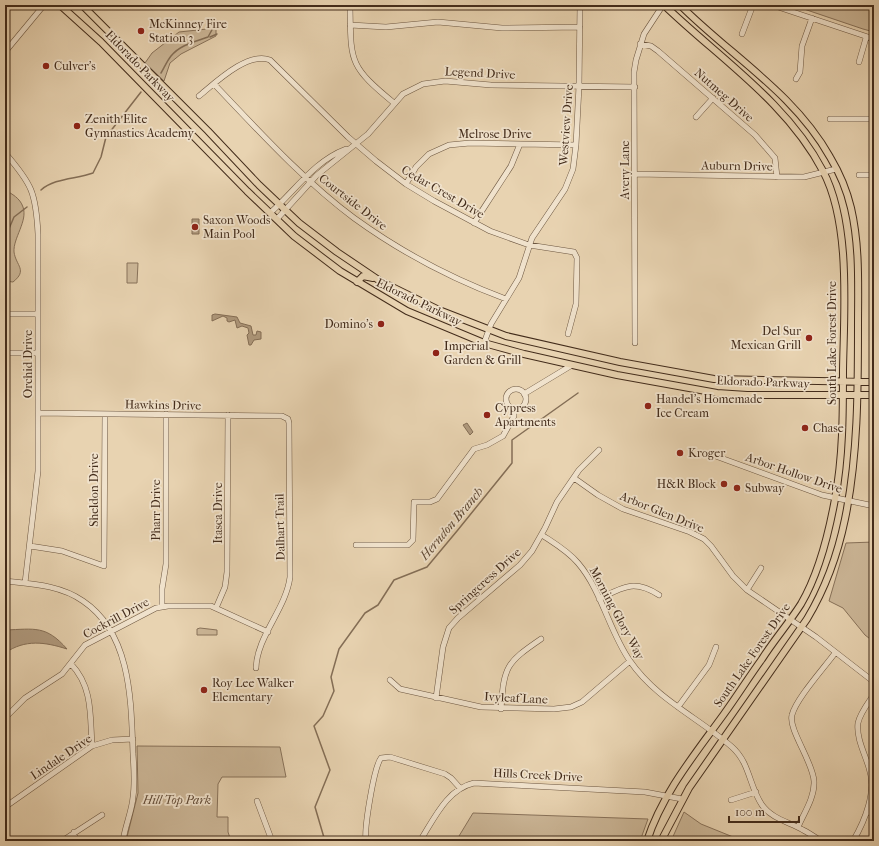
<svg xmlns="http://www.w3.org/2000/svg" width="879" height="846" viewBox="0 0 879 846" font-family="'IM FELL French Canon',serif">
  <style>
    .green { fill: #ccb798; stroke: #88725a }
    .water { fill: #b09a7e; stroke: #846e56 }
    .lines { fill: none; stroke-linecap: round; stroke-linejoin: round }
    .stream { stroke: #846e56; stroke-width: 1.5 }
    .minor-casing { stroke: #6c5640; stroke-width: 6 }
    .major-casing { stroke: #432c1b; stroke-width: 8 }
    .minor { stroke: #f0e2cc; stroke-width: 5 }
    .major { stroke: #e8d3b1; stroke-width: 6 }
    .poi-dot { fill: #8f2418; stroke: #f0e2cc; stroke-width: 1.5 }
    .labels { text-anchor: middle; stroke-width: 3.5; stroke-linejoin: round; paint-order: stroke }
    .poi-label { font-size: 12px; fill: #432c1b; stroke: #f0e2cc; text-anchor: start }
    .street-label { font-size: 12px; fill: #432c1b; stroke: #f0e2cc }
    .park-label { font-size: 12px; font-style: italic; fill: #5e4834; stroke: #f0e2cc }
    .water-label { font-size: 13px; font-style: italic; fill: #5e4834; stroke: #f0e2cc }
  </style>
  <rect width="100%" height="100%" fill="#e8d3b1"/>
  <filter id="stains"><feTurbulence type="fractalNoise" baseFrequency=".005" numOctaves="4"/><feColorMatrix values="0 0 0 0 .2 0 0 0 0 .09 0 0 0 0 .02 0 0 0 .5 -.17"/></filter>
  <radialGradient id="worn" r=".72"><stop offset=".6" stop-color="#630" stop-opacity="0"/><stop offset="1" stop-color="#630" stop-opacity=".3"/></radialGradient>
  <!-- green -->
  <path class="green" d="M792 5H874V32L863 29Z
    M216 28V36L181 54 170 63 164 81 145 63 152 53 179 32Z
    M5 190C12 194 20 198 23 207 28 221 13 238 14 252 16 266 28 270 13 282L5 281Z
    M127 263H138L137 283H127Z
    M874 542V642L865 635 843 608 829 601 846 543Z
    M200 628 217 630V635H197V629Z
    M137 746 280 747 286 777H222L218 784 217 817H228V832L231 841H126L138 793Z
    M684 812 701 824 743 841H671Z
    M473 813 648 819 640 841H456Z"/>
  <!-- water -->
  <path class="water" d="M192 219H199V234H192Z
    M215 314 237 317 240 323 251 326 253 335H256L257 331 261 332V339L254 340 251 345H249L247 335 249 333 248 328 242 326 237 328 235 320 229 322 227 321V318L223 316 212 321V315Z
    M467 423 473 432 470 435 463 425Z
    M5 630C35 629 46 625 67 649 45 642 25 639 5 653Z"/>
  <g class="lines">
    <!-- stream -->
    <path class="stream" d="M860 5 874 10
      M210 37 217 34
      M161 73C164 68 167 61 171 56 180 45 194 42 208 37L213 28
      M41 190C54 178 77 179 93 173L101 157 106 137 141 92
      M5 238 14 217 27 207
      M325 841 315 807 330 770 314 726 323 716 334 691 331 677 339 649 365 613 378 605 394 580 427 567 457 531 512 463V440L578 393"/>
    <defs>
      <path id="minor" d="M350 5C351 62 348 65 394 103
        M772 5 874 39
        M350 25 386 27 438 22 502 28 580 27
        M742 34 753 5
        M640 44 651 46 658 51 755 135 775 158 777 177
        M5 52 44 5
        M859 62 866 38
        M796 79 800 72 802 46 812 18
        M214 84C257 129 304 181 354 218 401 252 452 279 506 299
        M199 96C215 83 248 51 270 60L348 137 376 161 406 184 434 201 490 231 529 245 574 252 577 258 576 304 568 334
        M696 117 713 98
        M830 119H874
        M5 153C32 184 36 193 38 234V471L25 583
        M635 174 804 177 836 169
        M859 175H874
        M406 184 416 167 429 154 449 145 470 143 576 145
        M270 213C295 191 314 161 346 149
        M277 219 317 175 368 134 403 94 423 84 445 81 491 85 635 87
        M474 223 511 166 520 144
        M5 314H38
        M484 343 491 324 519 278 532 238 565 189 573 169 576 145 579 86 580 5
        M635 343 634 72 636 60 644 34 663 5
        M5 353H38
        M506 399a10 10 0 1 1 20 0a10 10 0 1 1-20 0Z
        M524 394 572 365
        M38 413 282 416 288 419 289 423 290 577C286 609 257 636 256 668
        M710 454 822 495 874 506
        M574 478 598 495 623 509 690 532 704 539 711 546 733 576 747 590 816 637 874 682
        M542 535C554 543 568 551 578 563 602 591 609 631 630 661 656 699 699 718 732 747 750 763 749 786 762 805 772 819 789 822 803 830 809 833 815 837 821 841
        M356 545H408L413 540 414 502H430L437 499 474 449 487 445 503 436 514 416V409
        M30 546 62 551 104 566 105 414
        M5 581C32 584 60 585 83 601 132 634 131 703 133 754 134 768 135 783 133 797 132 811 125 826 123 841
        M747 590 761 568
        M599 599C623 587 634 579 659 595
        M162 606V589L166 564V414
        M216 608 225 587 227 572 228 415
        M71 664C93 687 90 716 92 746
        M390 680 400 689 481 707 554 709 571 707 582 702 630 661
        M436 698 443 647 449 628 458 618 520 565 532 551 545 528 557 502 579 470 599 450
        M678 707 709 665 716 647
        M501 709C504 666 506 663 541 639
        M5 718 25 698 62 674 85 645 156 608 168 606H211L268 632
        M731 800 756 792
        M257 801 272 841
        M5 807 92 746 112 740 133 739
        M867 812 874 813
        M798 827C804 813 815 797 814 781 813 762 788 729 792 715 796 699 824 668 835 653
        M74 832 76 841
        M62 841 102 815
        M366 841C364 828 374 767 381 758L390 757 445 774 451 778 460 788
        M420 841C434 819 447 789 474 783L645 792 682 799
        M853 841C865 821 877 791 869 768 865 754 856 738 858 723 860 713 869 702 874 694"/>
      <path id="major" d="M60 5 101 42 247 191 294 236 340 271 407 311 484 343 524 354 617 375 717 393 747 395H874
        M82 5 208 131 259 185 299 223 337 252 380 281 439 310 506 336 620 362 714 379 874 382
        M357 282 363 276 373 278
        M647 841C662 794 695 754 724 714 737 696 749 677 762 659 774 640 789 623 801 604 818 575 829 532 835 499 843 457 843 413 843 370 844 310 851 224 823 171 787 102 719 58 664 5
        M661 841 689 788 807 619C825 589 838 553 845 519 858 456 858 390 858 326 858 286 860 247 851 208 847 191 839 172 830 157 794 93 731 56 680 5"/>
    </defs>
    <!-- minor casing -->
    <use href="#minor" class="minor-casing"/>
    <!-- major casing -->
    <use href="#major" class="major-casing"/>
    <!-- minor -->
    <use href="#minor" class="minor"/>
    <!-- major -->
    <use href="#major" class="major"/>
  </g>
  <!-- markers -->
  <g class="poi-dot">
    <circle cx="141" cy="31" r="4"/>
    <circle cx="46" cy="66" r="4"/>
    <circle cx="77" cy="126" r="4"/>
    <circle cx="195" cy="227" r="4"/>
    <circle cx="381" cy="324" r="4"/>
    <circle cx="809" cy="338" r="4"/>
    <circle cx="436" cy="353" r="4"/>
    <circle cx="648" cy="406" r="4"/>
    <circle cx="487" cy="415" r="4"/>
    <circle cx="805" cy="428" r="4"/>
    <circle cx="680" cy="453" r="4"/>
    <circle cx="724" cy="484" r="4"/>
    <circle cx="737" cy="488" r="4"/>
    <circle cx="204" cy="690" r="4"/>
  </g>
  <g class="labels">
    <!-- poi labels -->
    <g class="poi-label">
      <text x="149" y="28">McKinney Fire<tspan x="149" dy="14">Station 3</tspan></text>
      <text x="54" y="70">Culver's</text>
      <text x="85" y="123">Zenith Elite<tspan x="85" dy="14">Gymnastics Academy</tspan></text>
      <text x="203" y="224">Saxon Woods<tspan x="203" dy="14">Main Pool</tspan></text>
      <text x="373" y="328" text-anchor="end">Domino's</text>
      <text x="801" y="335" text-anchor="end">Del Sur<tspan x="801" dy="14">Mexican Grill</tspan></text>
      <text x="444" y="350">Imperial<tspan x="444" dy="14">Garden &amp; Grill</tspan></text>
      <text x="656" y="403">Handel's Homemade<tspan x="656" dy="14">Ice Cream</tspan></text>
      <text x="495" y="412">Cypress<tspan x="495" dy="14">Apartments</tspan></text>
      <text x="813" y="432">Chase</text>
      <text x="688" y="457">Kroger</text>
      <text x="716" y="488" text-anchor="end">H&amp;R Block</text>
      <text x="745" y="492">Subway</text>
      <text x="212" y="687">Roy Lee Walker<tspan x="212" dy="14">Elementary</tspan></text>
    </g>
    <!-- street labels -->
    <g class="street-label">
      <text transform="translate(140 66) rotate(46)" y="4">Eldorado Parkway</text>
      <text transform="translate(480 73) rotate(3)" y="4">Legend Drive</text>
      <text transform="translate(724 95) rotate(41)" y="4">Nutmeg Drive</text>
      <text transform="translate(566 125) rotate(-86)" y="4">Westview Drive</text>
      <text x="495" y="138">Melrose Drive</text>
      <text transform="translate(737 166) rotate(1)" y="4">Auburn Drive</text>
      <text transform="translate(625 170) rotate(-90)" y="4">Avery Lane</text>
      <text transform="translate(443 192) rotate(30)" y="4">Cedar Crest Drive</text>
      <text transform="translate(353 202) rotate(38)" y="4">Courtside Drive</text>
      <text transform="translate(419 302) rotate(26)" y="4">Eldorado Parkway</text>
      <text transform="translate(832 343) rotate(-90)" y="4">South Lake Forest Drive</text>
      <text transform="translate(28 364) rotate(-90)" y="4">Orchid Drive</text>
      <text transform="translate(763 382) rotate(2)" y="4">Eldorado Parkway</text>
      <text transform="translate(163 405) rotate(1)" y="4">Hawkins Drive</text>
      <text transform="translate(794 473) rotate(19)" y="4">Arbor Hollow Drive</text>
      <text transform="translate(94 490) rotate(-90)" y="4">Sheldon Drive</text>
      <text transform="translate(156 510) rotate(-90)" y="4">Pharr Drive</text>
      <text transform="translate(662 512) rotate(22)" y="4">Arbor Glen Drive</text>
      <text transform="translate(218 513) rotate(-90)" y="4">Itasca Drive</text>
      <text transform="translate(280 527) rotate(-91)" y="4">Dalhart Trail</text>
      <text transform="translate(485 581) rotate(-42)" y="4">Springcress Drive</text>
      <text transform="translate(617 613) rotate(62)" y="4">Morning Glory Way</text>
      <text transform="translate(116 618) rotate(-28)" y="4">Cockrill Drive</text>
      <text transform="translate(752 655) rotate(-55)" y="4">South Lake Forest Drive</text>
      <text transform="translate(516 698) rotate(3)" y="4">Ivyleaf Lane</text>
      <text transform="translate(61 757) rotate(-34)" y="4">Lindale Drive</text>
      <text transform="translate(538 775) rotate(3)" y="4">Hills Creek Drive</text>
    </g>
    <!-- park labels -->
    <g class="park-label">
      <text x="177" y="804">Hill Top Park</text>
    </g>
    <!-- water labels -->
    <g class="water-label">
      <text transform="translate(451 523) rotate(-50)" y="5">Herndon Branch</text>
    </g>
  </g>
  <!-- margin -->
  <rect width="879" height="846" fill="none" stroke="#e8d3b1" stroke-width="20"/>
  <rect x="6" y="6" width="867" height="834" fill="none" stroke="#432c1b" stroke-width="2"/>
  <rect x="10" y="10" width="859" height="826" fill="none" stroke="#432c1b"/>
  <!-- scale -->
  <path d="M729 816v6h70v-6" fill="none" stroke="#432c1b" stroke-width="2"/>
  <text x="735" y="816" font-size="12" fill="#432c1b" stroke="#f0e2cc" stroke-width="3" paint-order="stroke">100 m</text>
  <rect width="100%" height="100%" filter="url(#stains)"/>
  <rect width="100%" height="100%" fill="url(#worn)"/>
</svg>
